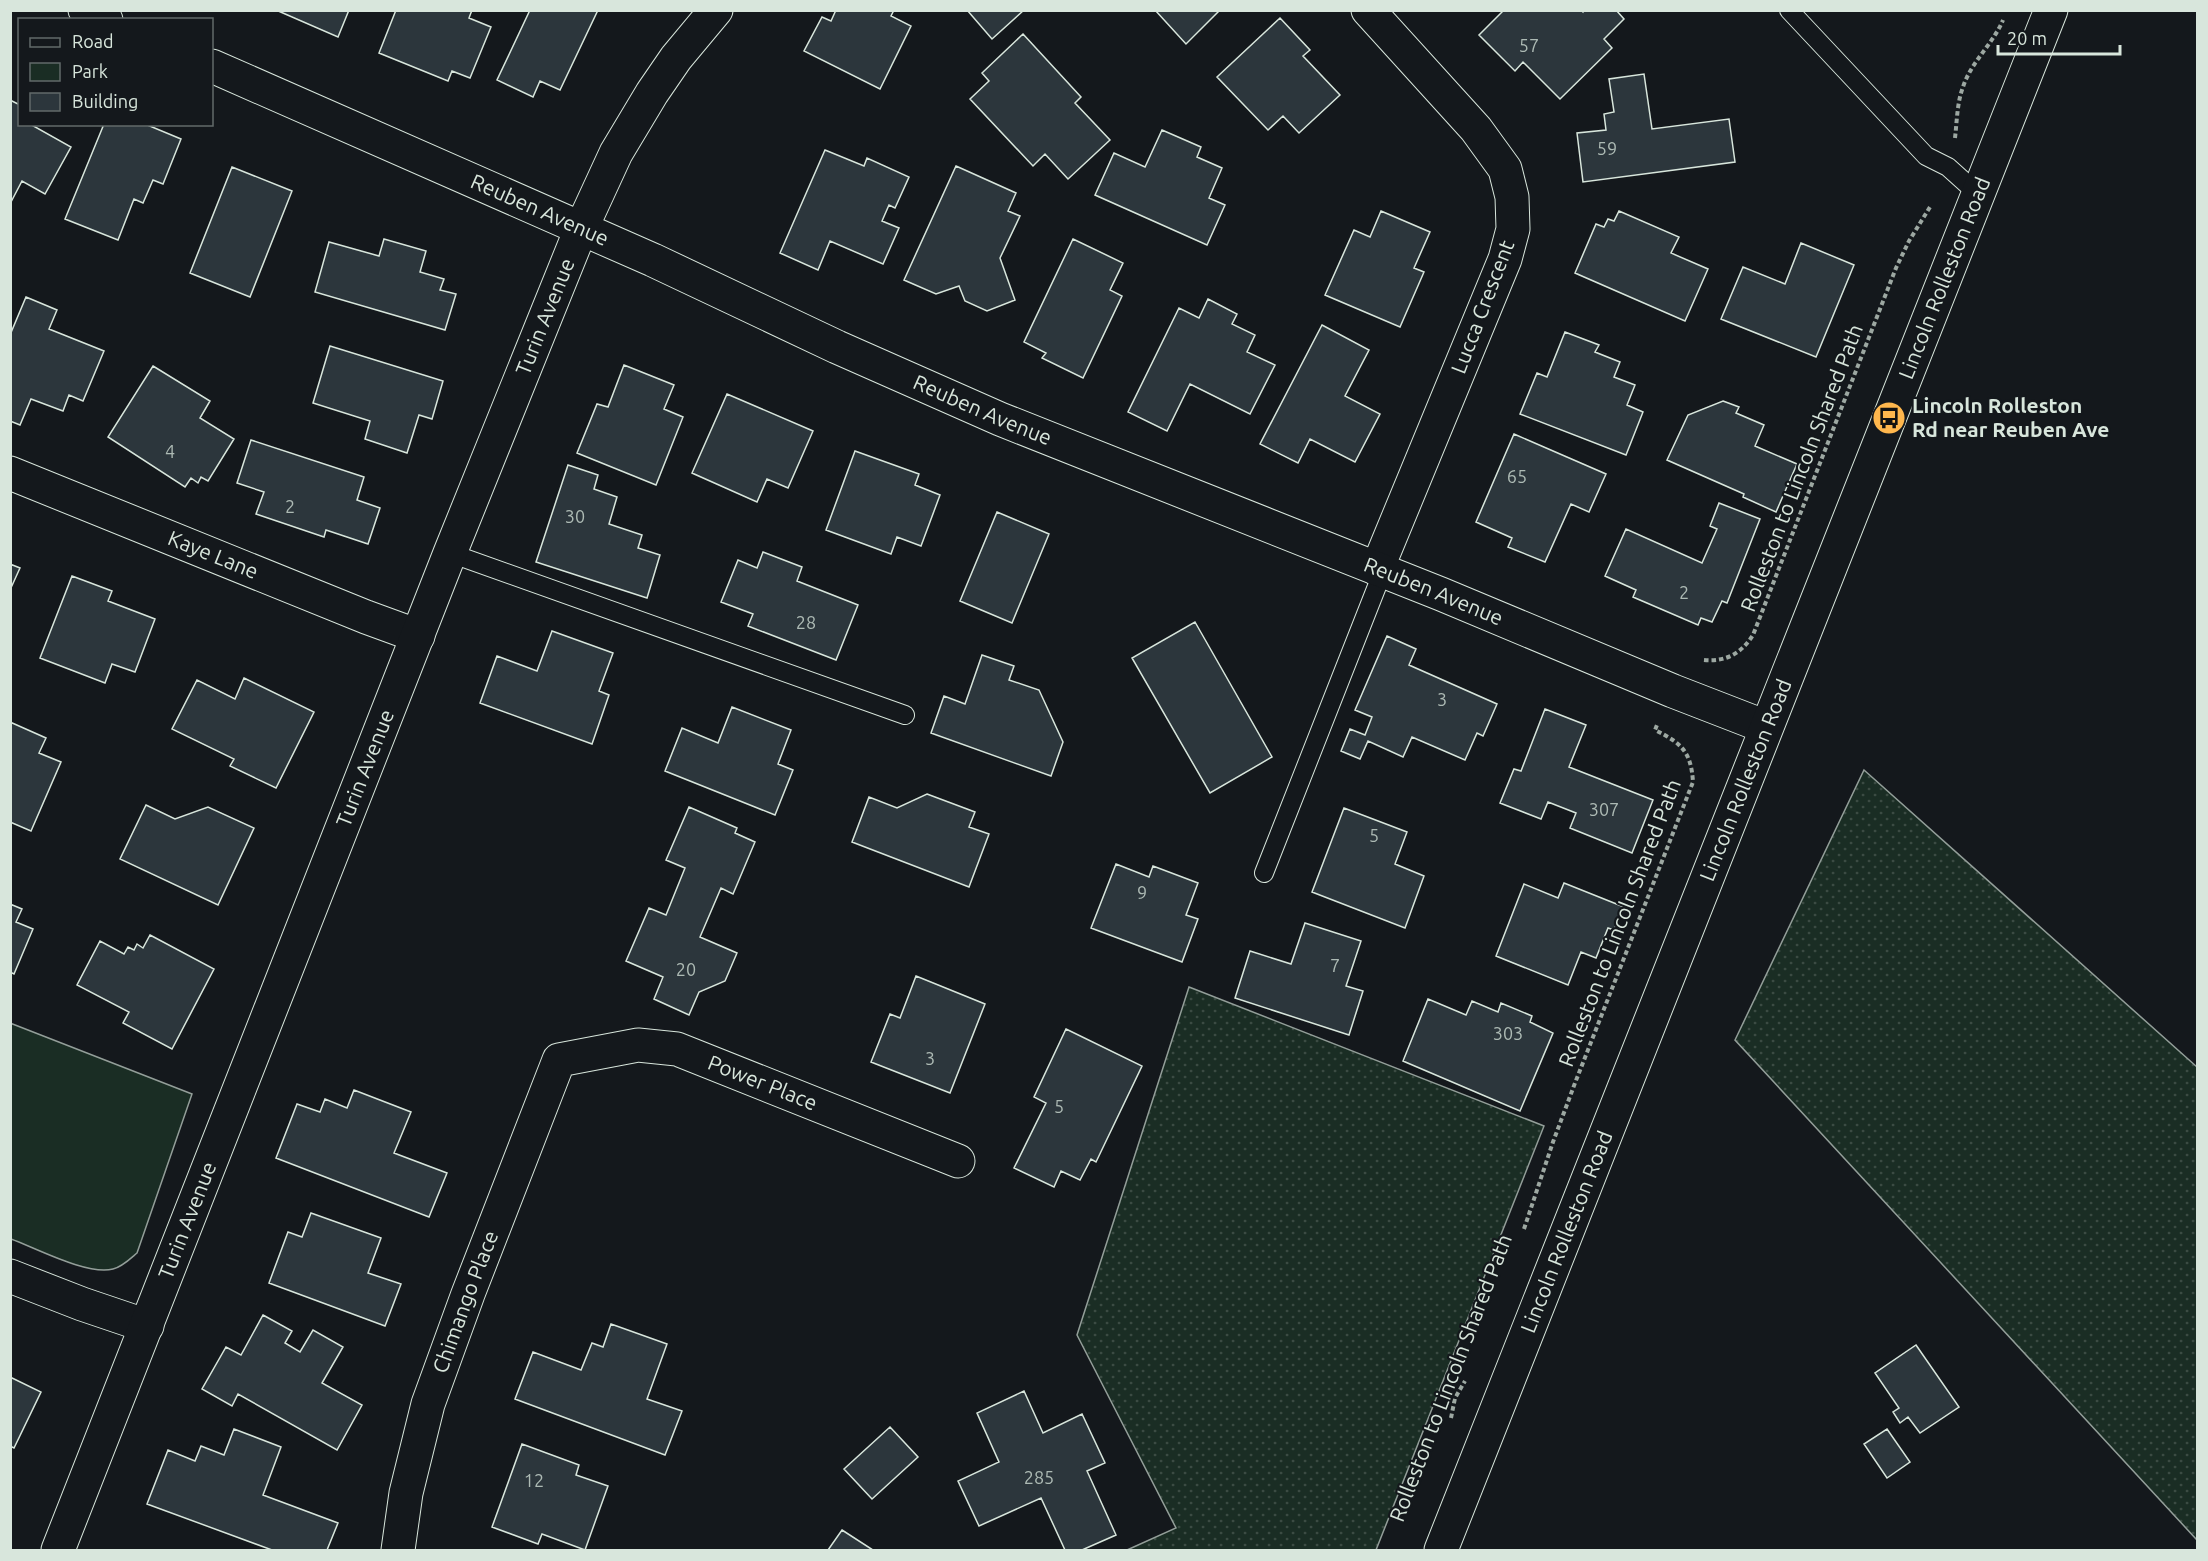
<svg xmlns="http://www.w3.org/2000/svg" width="2208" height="1561" viewBox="0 0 2208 1561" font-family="Ubuntu,sans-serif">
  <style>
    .grass { fill: url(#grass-dots); stroke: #939e99; stroke-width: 1.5 }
    .park { fill: #1a2d24; stroke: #939e99; stroke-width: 1.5 }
    .building { fill: #2c363c; stroke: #d8e6dc; stroke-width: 1.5 }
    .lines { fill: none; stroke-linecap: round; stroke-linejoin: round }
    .lane-casing { stroke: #d8e6dc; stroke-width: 20 }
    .street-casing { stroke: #d8e6dc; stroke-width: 35 }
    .secondary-casing { stroke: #d8e6dc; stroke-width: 35 }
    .path { stroke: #9da8a2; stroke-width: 4; stroke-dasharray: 4.5 3; stroke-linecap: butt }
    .lane { stroke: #14181c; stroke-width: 18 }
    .street { stroke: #14181c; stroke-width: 33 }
    .secondary { stroke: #14181c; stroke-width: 33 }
    .labels { text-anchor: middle; stroke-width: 4.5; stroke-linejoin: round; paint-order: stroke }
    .number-label { font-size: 18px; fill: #adbab4 }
    .street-label { font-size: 21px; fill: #d8e6dc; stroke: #14181c }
    .poi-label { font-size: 21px; font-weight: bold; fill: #d8e6dc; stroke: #14181c; text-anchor: start }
  </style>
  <defs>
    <pattern id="grass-dots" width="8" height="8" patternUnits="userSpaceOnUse" patternTransform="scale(1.5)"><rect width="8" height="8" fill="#1a2d24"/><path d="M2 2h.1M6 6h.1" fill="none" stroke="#3b4b43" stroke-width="1.8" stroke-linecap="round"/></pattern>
  </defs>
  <rect width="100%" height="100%" fill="#14181c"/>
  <!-- grass -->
  <path class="grass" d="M1864 770 2197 1067V1540L1735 1040Z
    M1189 987 1544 1126 1376 1550H1127L1176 1528 1077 1335Z"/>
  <!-- park -->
  <path class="park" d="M10 1023 192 1094 137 1253C130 1259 122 1267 113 1269 88 1276 36 1248 11 1239Z"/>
  <!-- building -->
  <path class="building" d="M276 10H349L338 37Z
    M396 10H472L469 18 491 27 470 78 452 71 448 81 379 53Z
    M530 10H598L560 90 540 81 533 97 497 80Z
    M836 10H894L891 16 911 26 880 89 804 51 822 17 831 21Z
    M967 10H1024L992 39Z
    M1155 10H1220L1186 44Z
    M1504 10H1581L1583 12 1584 10H1616L1624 19 1604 39 1612 48 1560 99 1523 62 1515 71 1479 35Z
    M1280 18 1310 50 1303 56 1340 95 1299 133 1283 116 1268 130 1217 77Z
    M1023 34 1081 97 1075 103 1110 140 1068 179 1045 154 1033 166 970 99 989 81 982 73Z
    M1644 74 1652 129 1729 119 1735 162 1583 182 1577 133 1606 130 1604 114 1614 112 1609 79Z
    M10 100 20 105V124H30L71 147 45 194 22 181 11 202Z
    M104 124H145L181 139 163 184 153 180 143 203 134 199 118 240 65 219Z
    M1162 130 1201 147 1197 157 1222 168 1209 198 1225 205 1207 245 1095 195 1114 153 1145 167Z
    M825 150 864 166 867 158 909 177 895 208 889 205 882 221 899 228 883 264 830 241 818 270 780 253Z
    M956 166 1016 193 1008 211 1020 216 1000 258 1015 300 987 311 965 301 959 286 936 294 904 280Z
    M232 167 292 191 250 297 190 273Z
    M1381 211 1430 232 1414 268 1424 272 1400 327 1325 295 1354 230 1370 237Z
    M1619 211 1679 237 1671 253 1708 269 1685 321 1575 273 1596 224 1604 227 1608 219 1614 221Z
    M384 239 426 251 420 272 444 279 440 290 456 294 445 330 315 292 329 242 379 256Z
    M1073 239 1123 263 1110 290 1122 296 1083 378 1042 358 1046 353 1024 342Z
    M1801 243 1854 265 1816 357 1721 319 1743 267 1785 284Z
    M26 297 57 310 49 329 104 351 83 401 69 395 63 411 31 399 20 425 10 421V335Z
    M1208 299 1237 314 1232 324 1255 335 1247 352 1275 365 1250 414 1190 384 1167 431 1128 412 1179 308 1199 318Z
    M1322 325 1369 350 1345 396 1380 414 1355 462 1310 439 1298 463 1260 444Z
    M1565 332 1599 345 1595 352 1620 362 1614 377 1635 385 1627 405 1643 412 1626 455 1520 414 1537 373 1547 377Z
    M330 346 443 381 432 419 419 415 407 453 365 439 370 421 313 403Z
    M624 365 674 385 664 409 683 417 656 485 577 453 597 404 608 407Z
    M153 366 210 401 200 418 234 439 208 481 201 477 198 483 191 478 185 487 108 437Z
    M727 394 813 431 788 488 767 479 757 502 692 473Z
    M1723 401 1739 407 1736 413 1764 425 1755 446 1797 464 1776 512 1743 497 1744 494 1667 460 1688 415Z
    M1514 434 1606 474 1589 512 1571 504 1545 562 1508 547 1512 538 1476 522Z
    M251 440 364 477 357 500 380 508 368 544 326 530 324 537 256 514 264 492 237 483Z
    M855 451 919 474 915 485 940 495 921 546 897 537 891 554 826 530Z
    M568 465 598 475 594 489 617 497 609 524 642 535 638 548 660 555 647 598 536 562Z
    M1719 503 1760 519 1727 603 1722 601 1712 622 1701 618 1698 625 1633 597 1636 590 1605 576 1626 529 1702 563 1717 529 1710 526Z
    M997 512 1049 534 1012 623 960 601Z
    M763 552 802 567 797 581 858 605 836 660 748 626 753 614 721 602 738 560 757 568Z
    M10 564 20 568 10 590Z
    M72 576 112 591 108 601 155 619 135 672 112 664 105 683 40 658Z
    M1195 622 1272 757 1210 793 1132 658Z
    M552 631 613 653 599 691 609 695 592 744 480 703 497 656 537 671Z
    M1387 636 1416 649 1409 665 1497 704 1483 736 1477 733 1465 760 1412 737 1403 757 1368 741 1360 759 1341 751 1350 729 1365 735 1372 717 1355 710Z
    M982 655 1014 666 1009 680 1039 690 1063 742 1051 776 931 733 944 696 965 704Z
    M244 678 314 712 276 788 230 766 234 759 172 729 197 680 235 699Z
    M732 707 791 730 778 764 793 770 775 815 665 771 682 728 718 743Z
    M1545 709 1586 725 1569 767 1653 800 1632 853 1570 828 1576 813 1548 802 1541 819 1500 803 1514 769 1521 771Z
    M10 722 46 738 39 753 61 762 31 831 10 822Z
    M927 794 975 812 969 827 989 834 969 887 852 842 869 797 897 808Z
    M146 805 175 819 208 807 254 828 218 905 120 859Z
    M689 807 737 828 735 833 755 842 733 894 721 888 700 937 737 953 725 981 699 992 689 1015 654 999 663 977 626 961 649 908 666 915 685 868 666 860Z
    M1344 808 1407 832 1395 864 1424 876 1405 928 1312 892Z
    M1116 864 1149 877 1153 866 1198 883 1186 915 1198 919 1182 962 1091 928Z
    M1564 883 1624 907 1614 930 1608 928 1596 958 1581 952 1568 985 1496 956 1524 884 1558 898Z
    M10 904 22 909 16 922 33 929 14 974 10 972Z
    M1305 923 1361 941 1346 986 1363 991 1349 1035 1235 998 1250 951 1291 964Z
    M150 935 214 969 172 1049 123 1023 129 1012 77 985 100 941 124 954 128 947 134 950 137 944 143 948Z
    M916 976 985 1004 950 1093 871 1062 890 1014 900 1018Z
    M1428 999 1466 1015 1472 1001 1498 1012 1501 1003 1532 1016 1530 1022 1553 1033 1520 1111 1403 1061Z
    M1066 1029 1142 1066 1096 1162 1091 1159 1080 1180 1061 1171 1054 1187 1014 1168 1046 1103 1034 1097Z
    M354 1090 411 1112 394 1153 447 1173 429 1217 276 1158 297 1104 320 1112 325 1099 347 1108Z
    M311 1213 381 1238 368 1273 401 1284 385 1326 269 1283 288 1232 302 1237Z
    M263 1315 292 1331 285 1343 300 1352 313 1330 343 1347 322 1383 362 1405 337 1450 238 1394 232 1406 202 1389 226 1347 241 1355Z
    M611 1324 667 1344 647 1399 682 1411 665 1455 515 1399 533 1352 581 1370 592 1343 603 1347Z
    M1916 1345 1959 1407 1920 1433 1908 1417 1900 1423 1893 1412 1899 1408 1875 1373Z
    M10 1377 41 1392 14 1448 10 1446Z
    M1024 1391 1043 1433 1082 1414 1105 1463 1087 1471 1116 1535 1082 1550H1065L1041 1498 979 1526 958 1481 999 1462 977 1413Z
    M890 1427 918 1457 872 1499 844 1469Z
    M234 1429 281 1447 263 1495 338 1523 327 1550H272L147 1504 168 1450 195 1461 201 1446 224 1455Z
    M1887 1429 1910 1462 1887 1478 1864 1444Z
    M522 1444 579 1465 576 1475 608 1486 585 1550 542 1534 538 1544 492 1527Z
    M842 1530 873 1550H828Z"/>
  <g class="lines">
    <defs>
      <path id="lane" d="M1789 10 1926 156 1948 167 1978 194
        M450 553 905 715
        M1264 873 1383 571"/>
      <g id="street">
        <path d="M85 10 106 20"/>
        <path d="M1368 10 1476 129 1505 169 1512 197 1513 229 1505 259 1377 569"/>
        <path id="s1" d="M212 66 653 260 837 347 1000 419 1441 594 1673 691 1766 727"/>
        <path id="s2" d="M10 473 366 617 418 636"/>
        <path d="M10 1276 82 1304 147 1326"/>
        <path id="s3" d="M58 1550 450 553 581 229 616 153 652 93 676 58 716 10"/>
        <path id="s4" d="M398 1550 406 1493 428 1404 468 1294 559 1060 638 1045 677 1049 958 1161"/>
      </g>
      <g id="secondary">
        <path id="s5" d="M1441 1550 2051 10"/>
      </g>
    </defs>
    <!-- lane casing -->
    <use href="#lane" class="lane-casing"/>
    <!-- street casing -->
    <use href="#street" class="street-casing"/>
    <!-- secondary casing -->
    <use href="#secondary" class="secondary-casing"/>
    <!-- path -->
    <path class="path" d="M1955 138C1957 121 1957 103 1963 87 1971 62 1993 44 2003 20
      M1704 660C1725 662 1741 654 1753 635L1896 268 1909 241 1930 207
      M1524 1229 1553 1142 1575 1083 1693 782C1691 751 1681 743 1655 730L1657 725
      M1451 1418 1455 1398 1465 1381"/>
    <!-- lane -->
    <use href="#lane" class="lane"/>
    <!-- street -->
    <use href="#street" class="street"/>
    <!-- secondary -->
    <use href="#secondary" class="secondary"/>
  </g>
  <!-- icons -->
  <defs>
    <symbol id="bus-disc" viewBox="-11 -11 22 22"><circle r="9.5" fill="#ffb74d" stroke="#14181c"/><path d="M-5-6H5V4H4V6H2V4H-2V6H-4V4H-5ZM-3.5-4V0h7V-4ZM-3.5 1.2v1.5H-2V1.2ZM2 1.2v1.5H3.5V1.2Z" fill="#111"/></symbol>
  </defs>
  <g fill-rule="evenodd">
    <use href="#bus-disc" x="1870" y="399" width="38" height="38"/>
  </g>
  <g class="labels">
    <!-- number labels -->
    <g class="number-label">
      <text x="1529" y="52">57</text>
      <text x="1607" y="155">59</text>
      <text x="170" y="458">4</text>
      <text x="1517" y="483">65</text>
      <text x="290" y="513">2</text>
      <text x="575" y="523">30</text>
      <text x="1684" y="599">2</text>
      <text x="806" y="629">28</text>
      <text x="1442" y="706">3</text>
      <text x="1604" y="816">307</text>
      <text x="1374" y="842">5</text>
      <text x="1142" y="899">9</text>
      <text x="1335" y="972">7</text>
      <text x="686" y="976">20</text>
      <text x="1508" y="1040">303</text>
      <text x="930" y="1065">3</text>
      <text x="1059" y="1113">5</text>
      <text x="1039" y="1484">285</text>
      <text x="534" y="1487">12</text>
    </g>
    <!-- street labels -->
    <g class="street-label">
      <text dy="7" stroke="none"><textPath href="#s1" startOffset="358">Reuben Avenue</textPath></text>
      <text dy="7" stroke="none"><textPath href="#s5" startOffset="1368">Lincoln Rolleston Road</textPath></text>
      <text transform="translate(1483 307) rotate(-69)" y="7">Lucca Crescent</text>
      <text dy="7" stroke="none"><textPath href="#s3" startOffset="1326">Turin Avenue</textPath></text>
      <text dy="7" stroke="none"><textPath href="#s1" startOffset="844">Reuben Avenue</textPath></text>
      <text transform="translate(1802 468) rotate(-69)" y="7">Rolleston to Lincoln Shared Path</text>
      <text dy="7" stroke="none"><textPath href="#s2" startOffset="219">Kaye Lane</textPath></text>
      <text dy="7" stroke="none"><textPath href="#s1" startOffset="1330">Reuben Avenue</textPath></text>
      <text dy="7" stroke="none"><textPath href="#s3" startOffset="840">Turin Avenue</textPath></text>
      <text dy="7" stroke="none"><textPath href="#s5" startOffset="828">Lincoln Rolleston Road</textPath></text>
      <text transform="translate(1620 923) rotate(-69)" y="7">Rolleston to Lincoln Shared Path</text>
      <text dy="7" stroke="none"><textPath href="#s4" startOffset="729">Power Place</textPath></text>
      <text dy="7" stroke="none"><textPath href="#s3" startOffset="354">Turin Avenue</textPath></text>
      <text dy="7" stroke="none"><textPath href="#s5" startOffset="342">Lincoln Rolleston Road</textPath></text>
      <text dy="7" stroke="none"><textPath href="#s4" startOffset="258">Chimango Place</textPath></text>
      <text transform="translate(1451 1378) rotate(-69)" y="7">Rolleston to Lincoln Shared Path</text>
    </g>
    <!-- poi labels -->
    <g class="poi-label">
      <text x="1912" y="413">Lincoln Rolleston<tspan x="1912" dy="24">Rd near Reuben Ave</tspan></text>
    </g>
  </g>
  <!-- border -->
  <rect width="2208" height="1561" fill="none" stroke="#d8e6dc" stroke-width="24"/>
  <!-- legend -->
  <rect x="18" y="18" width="195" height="108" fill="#14181c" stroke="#626a69" stroke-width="1.5"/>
  <rect x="30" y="38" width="30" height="9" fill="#14181c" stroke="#626a69" stroke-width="1.5"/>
  <text x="72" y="48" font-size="18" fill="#d8e6dc">Road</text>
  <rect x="30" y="63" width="30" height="18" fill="#1a2d24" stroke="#626a69" stroke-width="1.5"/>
  <text x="72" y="78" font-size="18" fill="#d8e6dc">Park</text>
  <rect x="30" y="93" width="30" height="18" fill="#2c363c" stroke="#626a69" stroke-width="1.5"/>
  <text x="72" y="108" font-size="18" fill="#d8e6dc">Building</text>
  <!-- scale -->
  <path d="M1998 45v9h122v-9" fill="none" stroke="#d8e6dc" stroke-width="3"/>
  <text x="2007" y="45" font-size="18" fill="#d8e6dc" stroke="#14181c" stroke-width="4.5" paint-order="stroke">20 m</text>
</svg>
